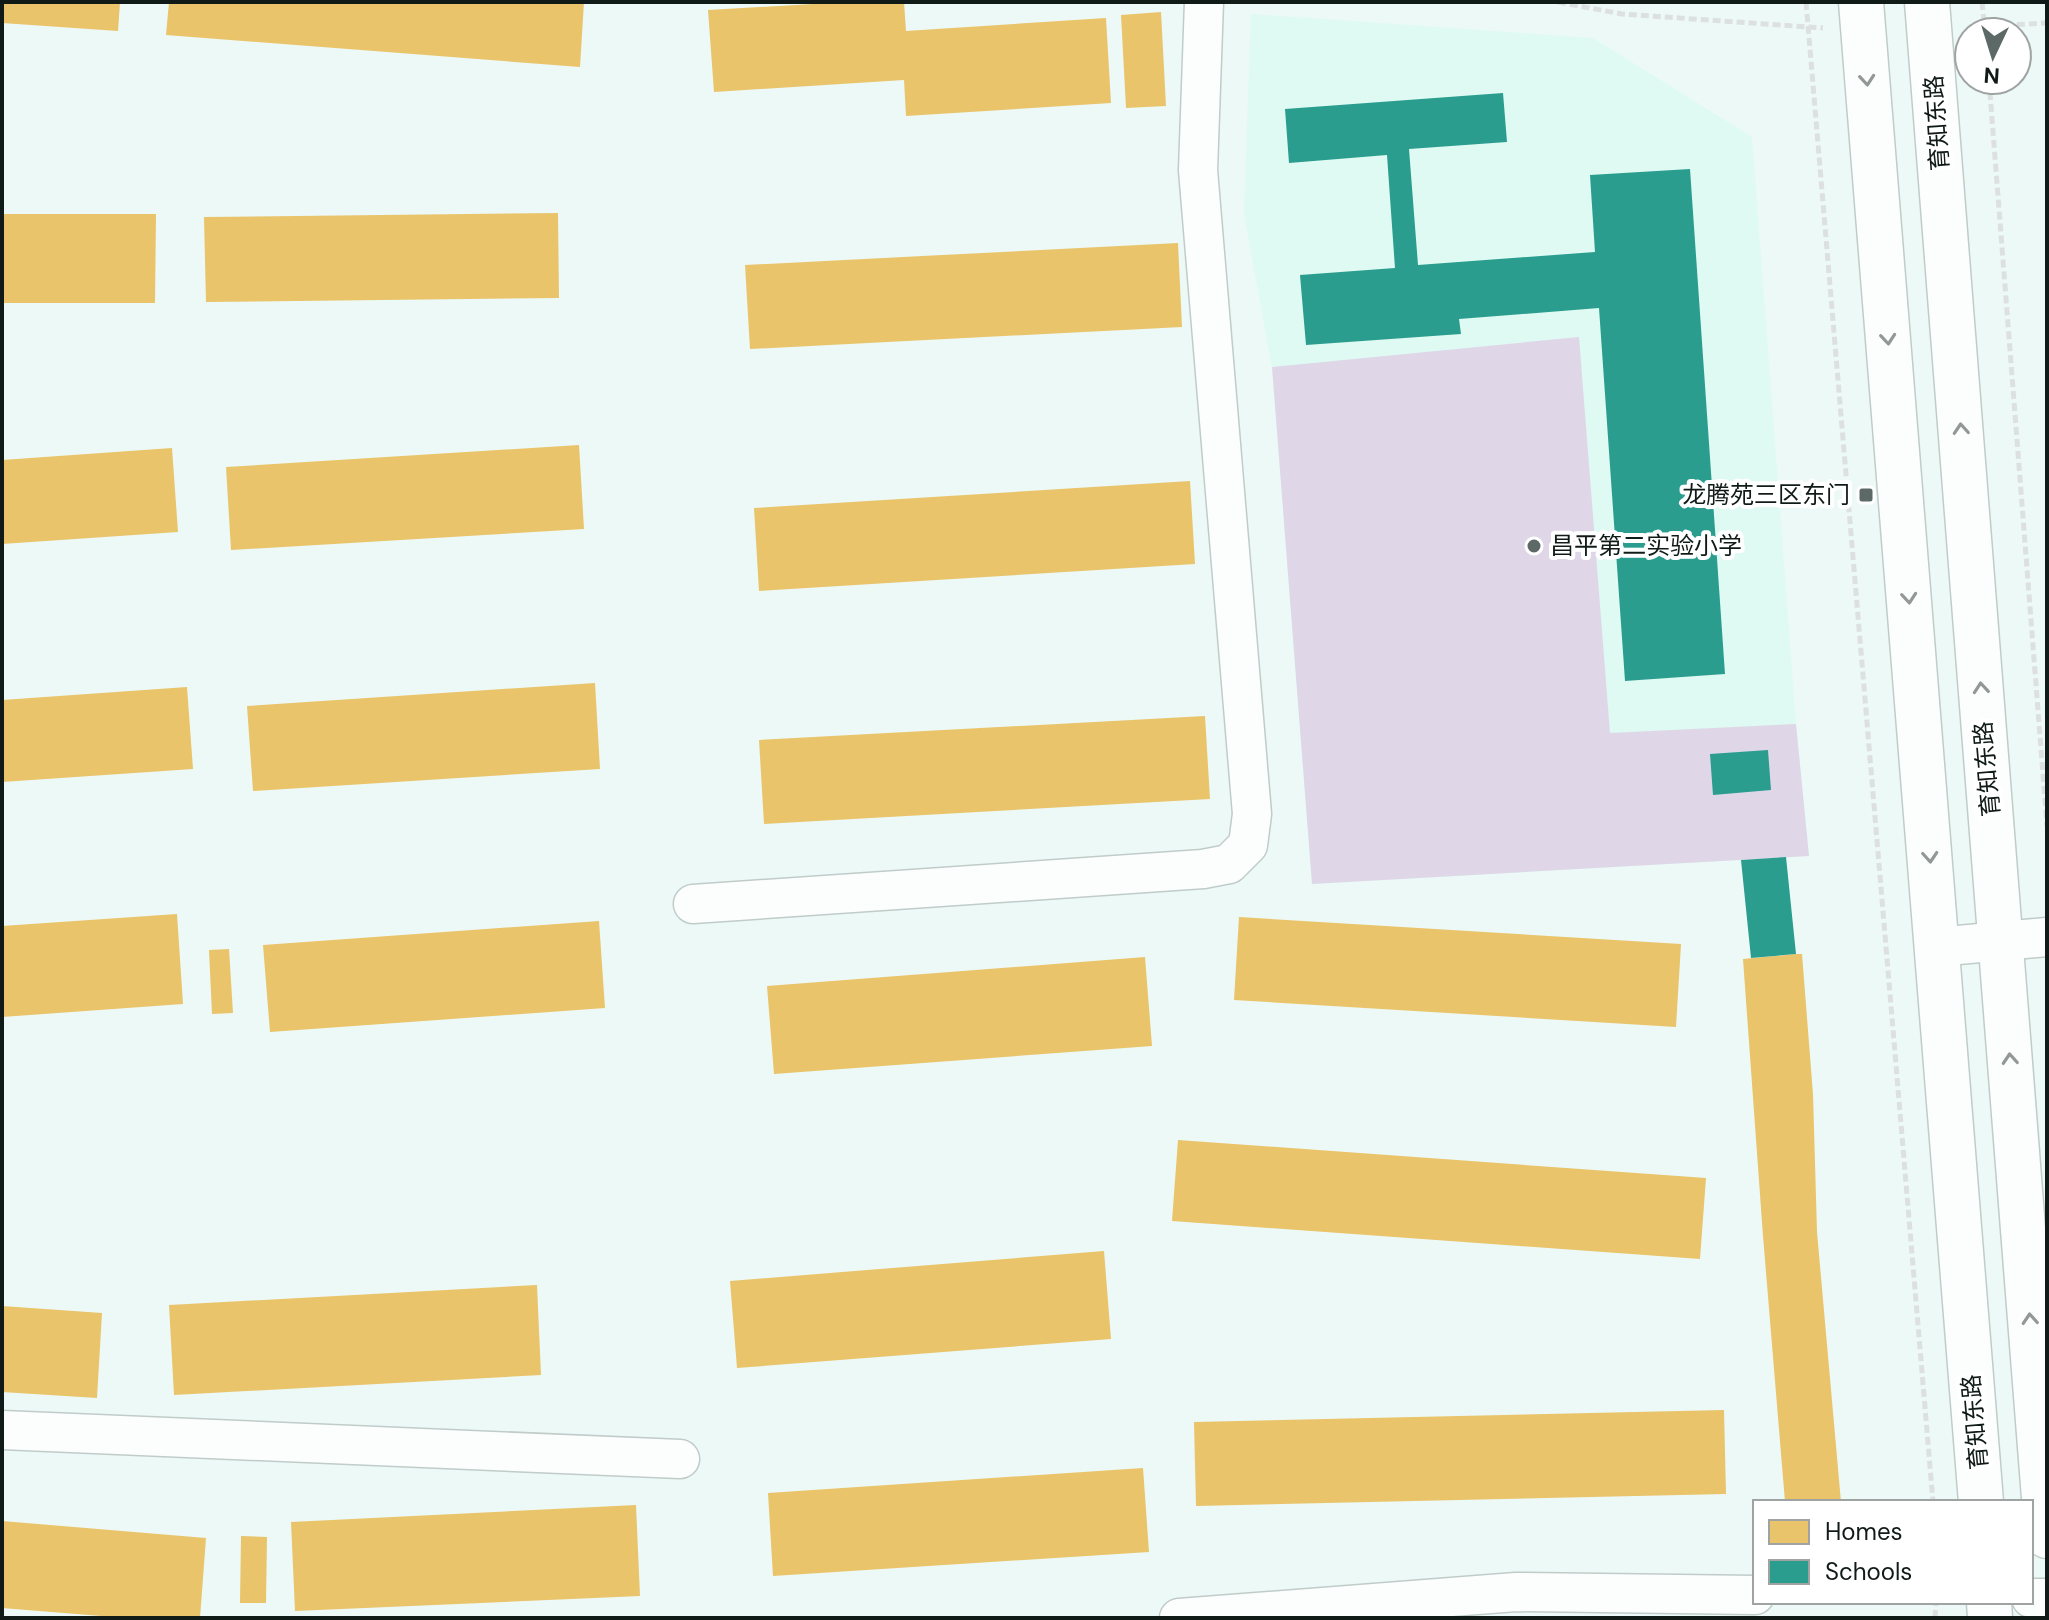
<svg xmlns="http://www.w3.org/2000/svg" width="2049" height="1620" viewBox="0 0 2049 1620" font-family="'DM Sans','Noto Sans SC',sans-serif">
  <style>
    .built { fill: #defaf2 }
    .green { fill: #dfd7e8 }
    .homes { fill: #e9c46a }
    .schools { fill: #2a9d8f }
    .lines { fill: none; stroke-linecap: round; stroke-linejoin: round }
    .street-casing { stroke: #c0ccc9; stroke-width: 41 }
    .secondary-casing { stroke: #c0ccc9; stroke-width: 47 }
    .path { stroke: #dde0e0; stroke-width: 5; stroke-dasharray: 8 4; stroke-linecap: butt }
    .street { stroke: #fcfefe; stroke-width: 38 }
    .secondary { stroke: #fcfefe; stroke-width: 44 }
    .oneway { stroke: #929896 }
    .poi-dot { fill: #5d6966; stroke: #fff; stroke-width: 3 }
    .labels { text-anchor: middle; stroke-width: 8; stroke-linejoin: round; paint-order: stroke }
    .street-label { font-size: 24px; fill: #101b18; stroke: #fff }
    .poi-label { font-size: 24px; fill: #101b18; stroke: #fff; text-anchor: end }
  </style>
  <rect width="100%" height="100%" fill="#edf9f6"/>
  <!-- built -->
  <path class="built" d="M1251 14 1593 38 1752 137 1796 724 1809 856 1312 884 1272 367 1244 214Z"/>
  <!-- green -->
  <path class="green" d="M1579 337 1610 733 1796 724 1809 856 1312 884 1272 367Z"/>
  <!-- homes -->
  <path class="homes" d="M2 2H120L118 31 2 23Z
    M169 2H584L580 67 166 35Z
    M847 2H904L906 31 1106 18 1111 103 906 116 904 80 714 92 708 10Z
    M1161 12 1166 106 1126 108 1121 15Z
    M558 213 559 298 206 302 204 217Z
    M2 214H156L155 303H2Z
    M1178 243 1182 327 750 349 745 265Z
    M579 445 584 529 231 550 226 467Z
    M172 448 178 532 2 544V460Z
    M1190 481 1195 564 759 591 754 508Z
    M595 683 600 769 253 791 247 706Z
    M187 687 193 769 2 782V700Z
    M1205 716 1210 799 764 824 759 740Z
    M177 914 183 1004 2 1017V926Z
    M1239 917 1681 944 1676 1027 1234 1000Z
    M599 921 605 1008 270 1032 263 945Z
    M229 949 233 1013 212 1014 209 950Z
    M1796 954H1802L1813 1094 1817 1232 1841 1502H1785L1763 1236 1743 959Z
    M1145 957 1152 1046 774 1074 767 986Z
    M1178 1140 1706 1178 1700 1259 1172 1221Z
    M1104 1251 1111 1339 737 1368 730 1281Z
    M537 1285 541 1375 174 1395 169 1305Z
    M2 1306 102 1313 97 1398 2 1392Z
    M1724 1410 1726 1494 1196 1506 1194 1422Z
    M1143 1468 1149 1552 773 1576 768 1493Z
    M636 1505 640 1596 295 1611 291 1522Z
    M2 1521 206 1538 200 1618H126L2 1608Z
    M241 1536 267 1537 266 1603H240Z"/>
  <!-- schools -->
  <path class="schools" d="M1503 93 1507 142 1409 149 1418 265 1595 252 1590 175 1690 169 1725 674 1625 681 1599 308 1459 319 1461 334 1306 345 1300 275 1395 268 1387 155 1289 163 1285 109Z
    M1768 750 1771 790 1713 795 1710 754Z
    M1786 857 1796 954 1751 958 1741 860Z"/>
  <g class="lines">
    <defs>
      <path id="street" d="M693 904 1203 869 1229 864 1248 845 1252 814 1198 170 1204 2
        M1936 947 2047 937
        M2 1430 680 1459
        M2031 1598H2047
        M1179 1618 1516 1592 1755 1595"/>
      <path id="secondary" d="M1861 2 1981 1502
        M1927 2 2047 1536
        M1989 1602 1990 1618"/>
    </defs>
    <!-- street casing -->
    <use href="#street" class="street-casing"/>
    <!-- secondary casing -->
    <use href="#secondary" class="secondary-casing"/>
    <!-- path -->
    <path class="path" d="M1558 2 1622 14 1823 28
      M1806 2 1933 1502
      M1982 2 1985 32
      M1969 27 2047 23
      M1989 80 2047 826
      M1935 1618 1936 1602"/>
    <!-- street -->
    <use href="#street" class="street"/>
    <!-- secondary -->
    <use href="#secondary" class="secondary"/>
  </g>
  <!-- one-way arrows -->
  <defs><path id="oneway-chevron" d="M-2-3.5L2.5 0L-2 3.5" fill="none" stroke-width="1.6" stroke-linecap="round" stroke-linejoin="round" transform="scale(2)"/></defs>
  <g class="oneway">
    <use href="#oneway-chevron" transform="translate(1867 80) rotate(85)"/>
    <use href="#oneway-chevron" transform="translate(1888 339) rotate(85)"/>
    <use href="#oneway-chevron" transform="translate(1961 429) rotate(-94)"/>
    <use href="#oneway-chevron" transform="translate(1909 598) rotate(85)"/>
    <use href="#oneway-chevron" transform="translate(1981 688) rotate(-95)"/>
    <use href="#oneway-chevron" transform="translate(1930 857) rotate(86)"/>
    <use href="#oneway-chevron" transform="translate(2010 1059) rotate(-94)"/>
    <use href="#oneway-chevron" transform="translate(2030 1319) rotate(-94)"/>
  </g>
  <!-- markers -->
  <g class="poi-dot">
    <rect x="1858" y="487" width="16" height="16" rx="4"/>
    <circle cx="1534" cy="546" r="8"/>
  </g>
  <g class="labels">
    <!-- street labels -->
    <g class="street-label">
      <text transform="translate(1937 123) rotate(-94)" y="8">育知东路</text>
      <text transform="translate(1987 769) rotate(-95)" y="8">育知东路</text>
      <text transform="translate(1975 1422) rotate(-95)" y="8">育知东路</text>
    </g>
    <!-- poi labels -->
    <g class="poi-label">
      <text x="1850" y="503">龙腾苑三区东门</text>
      <text x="1550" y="554" text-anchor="start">昌平第二实验小学</text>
    </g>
  </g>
  <!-- border -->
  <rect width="2049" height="1620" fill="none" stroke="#101b18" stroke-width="8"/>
  <!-- legend -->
  <rect x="1753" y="1500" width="280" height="104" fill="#ffffff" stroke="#9fa4a3" stroke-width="2"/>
  <rect x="1769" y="1520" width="40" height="24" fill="#e9c46a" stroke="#9fa4a3" stroke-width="2"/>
  <text x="1825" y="1540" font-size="24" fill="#101b18">Homes</text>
  <rect x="1769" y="1560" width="40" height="24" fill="#2a9d8f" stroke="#9fa4a3" stroke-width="2"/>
  <text x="1825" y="1580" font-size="24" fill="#101b18">Schools</text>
  <!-- north arrow -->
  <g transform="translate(1993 56) rotate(184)"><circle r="38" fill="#ffffff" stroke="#9fa4a3" stroke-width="2"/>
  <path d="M0-6L14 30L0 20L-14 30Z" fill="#5d6966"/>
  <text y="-12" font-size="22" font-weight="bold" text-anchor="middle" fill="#101b18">N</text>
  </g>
</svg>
